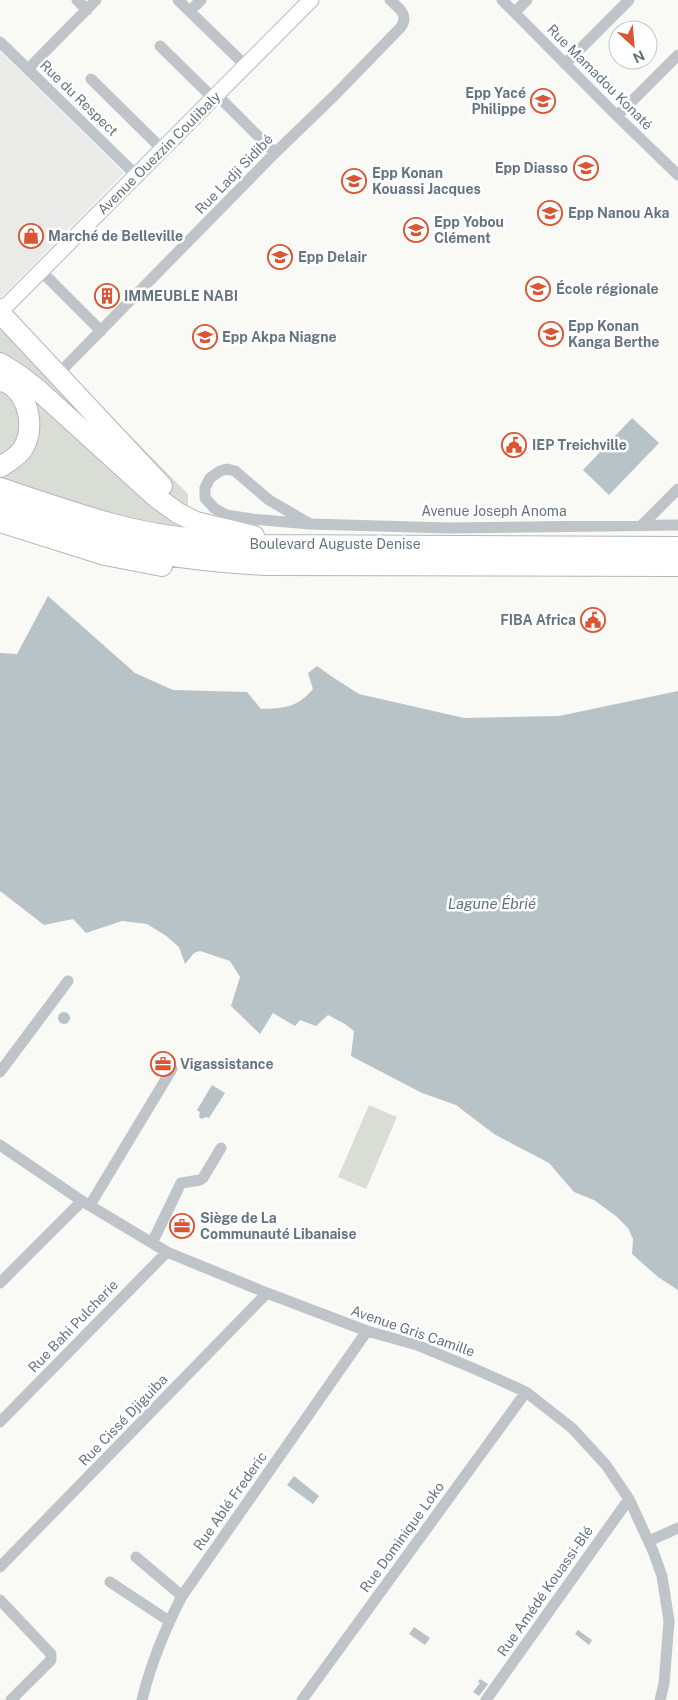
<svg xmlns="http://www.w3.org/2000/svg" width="678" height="1700" viewBox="0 0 678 1700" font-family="'Public Sans',sans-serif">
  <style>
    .built { fill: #eaeae9 }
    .green { fill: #d9ddd6 }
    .water { fill: #b7c3c7 }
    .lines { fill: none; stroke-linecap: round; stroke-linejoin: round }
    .secondary-casing { stroke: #b2b8bc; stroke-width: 17 }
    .highway-casing { stroke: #b3b7bb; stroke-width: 22 }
    .street { stroke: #bfc4c8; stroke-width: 11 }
    .secondary { stroke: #fff; stroke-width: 15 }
    .highway { stroke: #fff; stroke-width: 20 }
    .labels { text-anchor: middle; stroke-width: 5; stroke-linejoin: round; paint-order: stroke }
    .street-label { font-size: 14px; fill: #657580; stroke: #fff }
    .poi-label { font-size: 14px; font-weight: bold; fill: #657580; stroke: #fff; text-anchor: start }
    .water-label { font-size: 15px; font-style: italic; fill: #60747a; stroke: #fff }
  </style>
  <rect width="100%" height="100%" fill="#f9f9f6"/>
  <!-- built -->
  <path class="built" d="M0 51 124 173 0 298Z"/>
  <!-- green -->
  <path class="green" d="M0 304 188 494V530L174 529 112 514 0 480Z
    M369 1105 397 1117 366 1189 338 1177Z"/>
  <!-- water -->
  <path class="water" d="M632 418 659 443 609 495 583 470Z
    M48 596 135 673 173 690 247 692 261 709C284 708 297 708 313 689L308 673 317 666 334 678 359 694 464 718 559 716 678 691V1290L658 1277 632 1254 633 1239 628 1228 616 1216 594 1200 574 1192 549 1163 494 1134 456 1105 422 1093 351 1056 354 1031 345 1024 328 1015 316 1026 300 1020 295 1026 273 1013 260 1034 231 1006 240 977 230 961 200 951 194 953 185 964 179 947 165 935 147 924 122 921 86 933 73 919 44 925 0 891V653L17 654Z
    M58 1018a6 6 0 1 1 12 0a6 6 0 1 1-12 0Z
    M212 1085 225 1093 209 1118 206 1117 201 1119 199 1116 200 1112 197 1110Z
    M294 1476 319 1496 313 1504 287 1485Z
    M414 1627 430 1638 425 1645 409 1634Z
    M578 1630 592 1640 589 1645 575 1634Z
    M480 1679 488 1684 479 1696 473 1692 480 1683 478 1682Z"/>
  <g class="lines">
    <defs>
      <path id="secondary" d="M0 308 7 305 311 0"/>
      <path id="highway" d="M2 315 162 486
        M0 363 19 375 37 389 157 498 178 513 196 522 254 536
        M0 380C3 382 8 383 11 385 30 399 35 431 22 450 16 458 8 462 0 467
        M0 488C36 500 73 513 109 523 158 537 210 542 261 545L678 547
        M0 507C57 524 114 545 173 556 202 561 233 563 264 565L678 566
        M0 522 105 555 162 566"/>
    </defs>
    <!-- secondary casing -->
    <use href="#secondary" class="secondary-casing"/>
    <!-- highway casing -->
    <use href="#highway" class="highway-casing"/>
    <!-- street -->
    <path class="street" d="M77 0 87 10
      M178 0 246 66
      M502 0 617 116 678 175
      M190 11 201 0
      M515 12 527 0
      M0 42 137 176
      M160 46 214 99
      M565 64 629 0
      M28 69 96 0
      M91 79 163 150
      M217 95 275 153
      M617 116 678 55
      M41 271 101 331
      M66 366 275 153 335 95 401 27C409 15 399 8 390 0
      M310 524 269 500 235 471 227 469 220 471 210 478 205 488V498L214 508 226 515 252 519 310 524 448 528 678 525
      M642 525 678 489
      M0 1072 68 981
      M0 1145 82 1201 167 1252 267 1293 367 1331 417 1345 475 1369 526 1392 572 1428 606 1465 629 1499 653 1551 662 1576 669 1621 664 1684 660 1700
      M90 1205 172 1069
      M152 1243 181 1183 200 1180 203 1178 221 1148
      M0 1283 82 1201
      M0 1422 167 1252
      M649 1541 678 1528
      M136 1557 182 1596
      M0 1567 267 1293
      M110 1582 169 1621
      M0 1600 51 1654V1660L11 1700
      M142 1700C151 1663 165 1629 182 1596L367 1331
      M302 1700 526 1392
      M486 1700 629 1499"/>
    <!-- secondary -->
    <use href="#secondary" class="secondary"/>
    <!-- highway -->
    <use href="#highway" class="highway"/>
  </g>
  <!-- icons -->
  <defs>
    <symbol id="school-ring" viewBox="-11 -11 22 22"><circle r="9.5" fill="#fff" stroke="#db5534" stroke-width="1.5"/><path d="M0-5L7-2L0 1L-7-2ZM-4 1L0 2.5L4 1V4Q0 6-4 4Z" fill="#db5534"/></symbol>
    <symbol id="shop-ring" viewBox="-11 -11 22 22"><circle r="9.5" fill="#fff" stroke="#db5534" stroke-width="1.5"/><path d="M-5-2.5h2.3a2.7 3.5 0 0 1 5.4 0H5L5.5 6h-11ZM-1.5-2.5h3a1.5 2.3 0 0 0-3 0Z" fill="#db5534"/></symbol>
    <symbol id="building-ring" viewBox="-11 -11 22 22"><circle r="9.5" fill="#fff" stroke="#db5534" stroke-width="1.5"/><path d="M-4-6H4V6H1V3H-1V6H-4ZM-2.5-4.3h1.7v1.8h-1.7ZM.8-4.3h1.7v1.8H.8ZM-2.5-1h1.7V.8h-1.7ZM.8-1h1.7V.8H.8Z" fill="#db5534"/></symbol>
    <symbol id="civic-ring" viewBox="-11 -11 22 22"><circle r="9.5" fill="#fff" stroke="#db5534" stroke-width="1.5"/><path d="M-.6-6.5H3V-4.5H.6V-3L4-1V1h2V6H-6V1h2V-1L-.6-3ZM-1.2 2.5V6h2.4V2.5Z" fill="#db5534"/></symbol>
    <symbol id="office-ring" viewBox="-11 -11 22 22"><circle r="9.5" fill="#fff" stroke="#db5534" stroke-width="1.5"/><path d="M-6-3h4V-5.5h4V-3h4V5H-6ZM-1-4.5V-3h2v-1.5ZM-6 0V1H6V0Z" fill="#db5534"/></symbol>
  </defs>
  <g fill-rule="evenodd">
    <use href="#school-ring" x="529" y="87" width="28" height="28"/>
    <use href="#school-ring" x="572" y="154" width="28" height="28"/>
    <use href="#school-ring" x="340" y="167" width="28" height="28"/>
    <use href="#school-ring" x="536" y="199" width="28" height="28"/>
    <use href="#school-ring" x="402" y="216" width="28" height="28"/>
    <use href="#shop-ring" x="17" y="222" width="28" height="28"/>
    <use href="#school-ring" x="266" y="243" width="28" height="28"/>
    <use href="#school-ring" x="524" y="275" width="28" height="28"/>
    <use href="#building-ring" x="93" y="282" width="28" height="28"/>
    <use href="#school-ring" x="537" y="320" width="28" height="28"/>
    <use href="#school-ring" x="191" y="323" width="28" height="28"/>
    <use href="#civic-ring" x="500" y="431" width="28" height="28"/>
    <use href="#civic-ring" x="579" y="606" width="28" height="28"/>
    <use href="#office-ring" x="149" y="1050" width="28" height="28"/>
    <use href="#office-ring" x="168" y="1212" width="28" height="28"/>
  </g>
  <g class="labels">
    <!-- street labels -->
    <g class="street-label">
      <text transform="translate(600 77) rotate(45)" y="5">Rue Mamadou Konaté</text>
      <text transform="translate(79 98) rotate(44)" y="5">Rue du Respect</text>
      <text transform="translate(159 153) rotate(-45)" y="5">Avenue Ouezzin Coulibaly</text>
      <text transform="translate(234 174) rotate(-46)" y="5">Rue Ladji Sidibé</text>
      <text x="494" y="516">Avenue Joseph Anoma</text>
      <text x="335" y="549">Boulevard Auguste Denise</text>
      <text transform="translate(73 1326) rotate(-46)" y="5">Rue Bahi Pulcherie</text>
      <text transform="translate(413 1331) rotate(19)" y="5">Avenue Gris Camille</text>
      <text transform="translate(123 1420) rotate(-46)" y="5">Rue Cissé Djiguiba</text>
      <text transform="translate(230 1501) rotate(-55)" y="5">Rue Ablé Frederic</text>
      <text transform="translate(402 1537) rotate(-54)" y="5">Rue Dominique Loko</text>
      <text transform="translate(545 1591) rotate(-55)" y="5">Rue Amédé Kouassi-Blé</text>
    </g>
    <!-- poi labels -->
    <g class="poi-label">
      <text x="526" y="98" text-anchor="end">Epp Yacé<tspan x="526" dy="16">Philippe</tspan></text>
      <text x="568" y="173" text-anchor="end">Epp Diasso</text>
      <text x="372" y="178">Epp Konan<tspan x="372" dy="16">Kouassi Jacques</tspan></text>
      <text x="568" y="218">Epp Nanou Aka</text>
      <text x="434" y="227">Epp Yobou<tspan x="434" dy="16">Clément</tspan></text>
      <text x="48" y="241">Marché de Belleville</text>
      <text x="298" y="262">Epp Delair</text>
      <text x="556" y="294">École régionale</text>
      <text x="124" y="301">IMMEUBLE NABI</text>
      <text x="568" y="331">Epp Konan<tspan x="568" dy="16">Kanga Berthe</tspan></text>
      <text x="222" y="342">Epp Akpa Niagne</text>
      <text x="532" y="450">IEP Treichville</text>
      <text x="576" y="625" text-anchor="end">FIBA Africa</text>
      <text x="180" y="1069">Vigassistance</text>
      <text x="200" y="1223">Siège de La<tspan x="200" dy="16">Communauté Libanaise</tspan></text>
    </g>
    <!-- water labels -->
    <g class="water-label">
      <text x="492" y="909">Lagune Ébrié</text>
    </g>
  </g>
  <!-- north arrow -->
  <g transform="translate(633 45) rotate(154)"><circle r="24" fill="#ffffff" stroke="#c1c8cc"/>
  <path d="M0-4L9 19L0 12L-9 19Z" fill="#db5534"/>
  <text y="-8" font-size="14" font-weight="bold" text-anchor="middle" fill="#657580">N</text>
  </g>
</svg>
